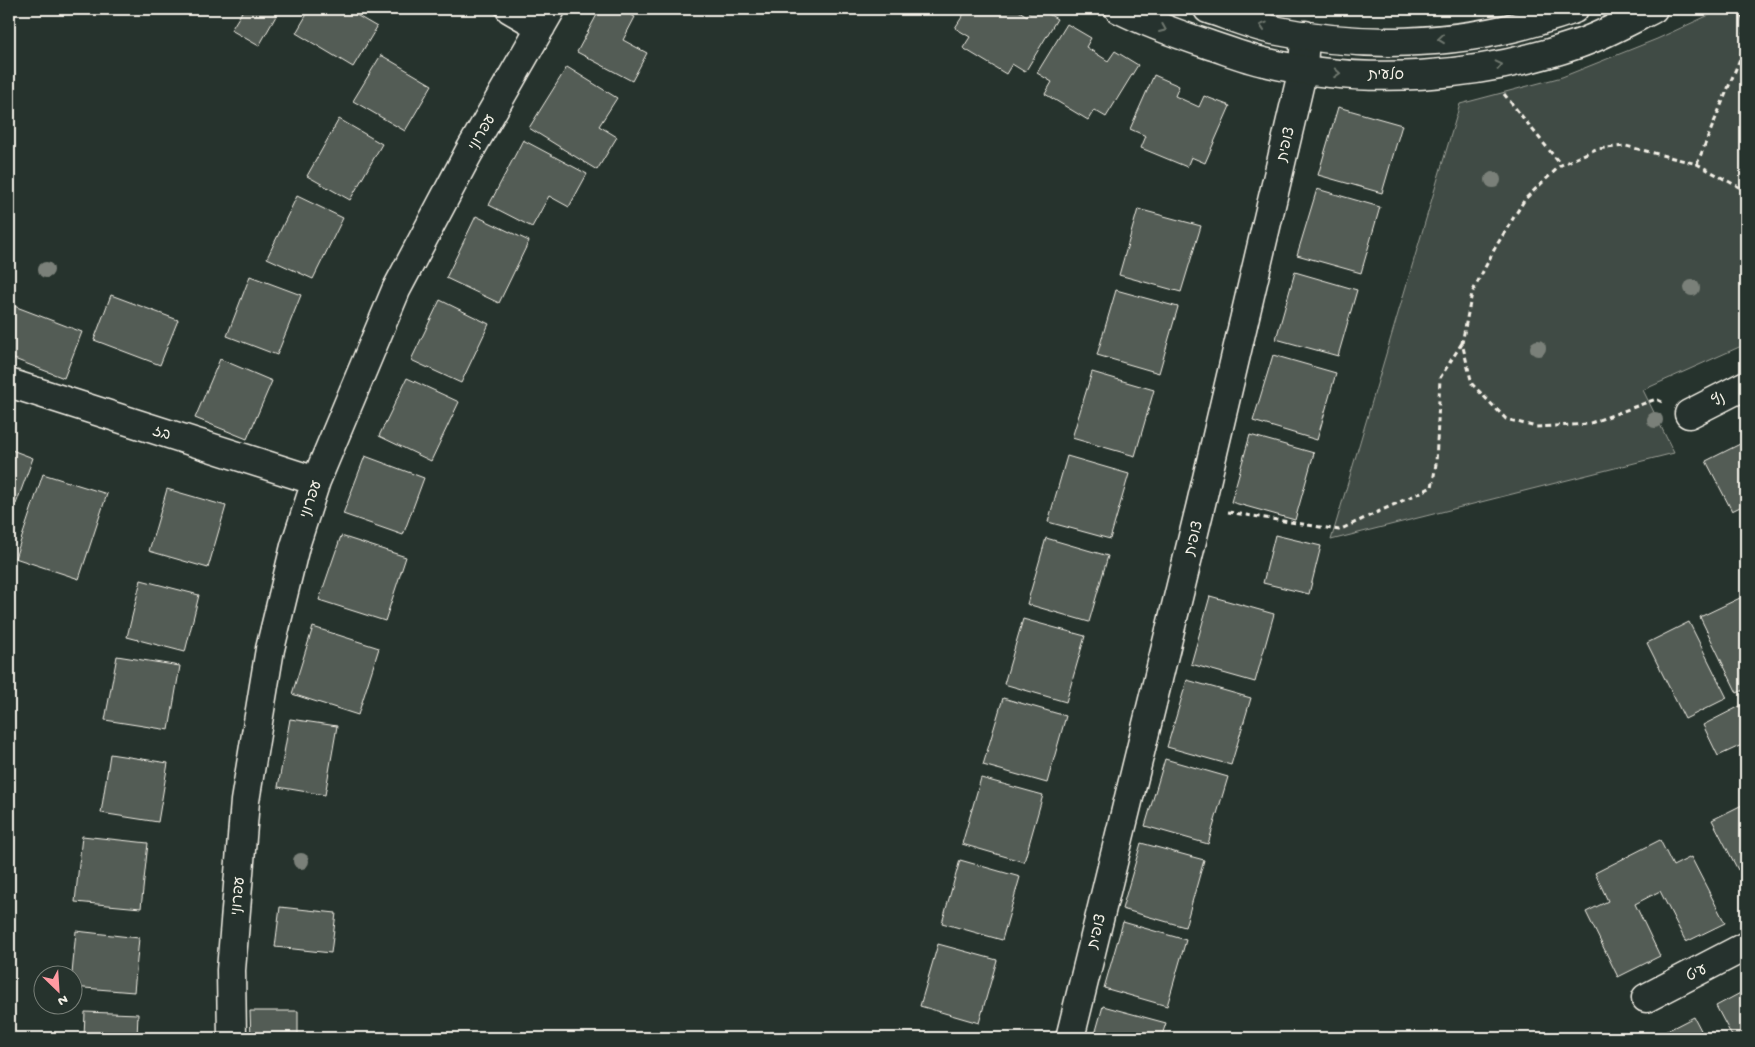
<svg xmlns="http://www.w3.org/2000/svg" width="1755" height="1047" viewBox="0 0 1755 1047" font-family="'Gochi Hand','Playpen Sans Hebrew',sans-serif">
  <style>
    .green { fill: #414b45; stroke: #9a9e96 }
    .building { fill: #525c55; stroke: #f4f1e8 }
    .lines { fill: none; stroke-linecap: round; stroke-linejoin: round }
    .street-casing { stroke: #f4f1e8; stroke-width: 31 }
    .secondary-casing { stroke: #f4f1e8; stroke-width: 31 }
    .path { stroke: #f4f1e8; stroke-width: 3; stroke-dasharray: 5 4; stroke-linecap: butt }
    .street { stroke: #26332d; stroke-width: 28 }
    .secondary { stroke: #26332d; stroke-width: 28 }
    .tree { fill: #7a8079 }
    .oneway { stroke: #6e766e }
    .labels { text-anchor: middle; stroke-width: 4; stroke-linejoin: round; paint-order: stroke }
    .street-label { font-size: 15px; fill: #f4f1e8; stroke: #26332d }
  </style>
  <rect width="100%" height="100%" fill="#26332d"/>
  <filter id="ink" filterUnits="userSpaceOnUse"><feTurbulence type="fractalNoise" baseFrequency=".02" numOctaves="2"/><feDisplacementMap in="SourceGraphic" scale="10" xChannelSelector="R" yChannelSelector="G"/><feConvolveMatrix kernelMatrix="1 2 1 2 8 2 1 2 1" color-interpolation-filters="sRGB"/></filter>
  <g filter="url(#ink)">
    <!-- green -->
    <path class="green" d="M1727 9H1746V344L1643 390 1674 453 1331 540 1460 104 1562 77 1657 39 1720 10Z"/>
    <!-- building -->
    <path class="building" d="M236 9H280L259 46 231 30 242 12Z
      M310 9H346L377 27 353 67 296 33Z
      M600 9H619L635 17 623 40 647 53 632 81 577 52Z
      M967 9H1016L1027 16 1031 9H1040L1057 19 1025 72 1012 64 1006 74 963 48 970 37 955 28Z
      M1067 24 1091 38 1086 47 1108 61 1115 51 1138 65 1106 117 1094 110 1088 120 1045 94 1052 82 1037 73Z
      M381 55 432 85 405 131 353 101Z
      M567 67 617 98 599 126 617 137 597 170 529 128Z
      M1154 75 1179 86 1175 96 1199 107 1204 96 1230 106 1205 163 1191 157 1187 167 1141 148 1146 136 1130 129Z
      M1338 107 1402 125 1382 193 1318 175Z
      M339 119 382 144 350 200 307 176Z
      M523 140 587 174 569 207 549 196 532 227 489 205Z
      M1317 189 1380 207 1361 273 1297 255Z
      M297 196 343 218 313 279 267 258Z
      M1138 209 1201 226 1181 292 1119 275Z
      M476 216 529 241 499 303 446 278Z
      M1295 272 1357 290 1338 356 1276 339Z
      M250 276 301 295 277 355 227 336Z
      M1116 290 1178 307 1159 373 1097 355Z
      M111 295 178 320 160 365 94 340Z
      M440 300 489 324 461 383 411 360Z
      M14 306 82 332 64 378 9 357V320Z
      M1273 355 1336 373 1317 440 1253 421Z
      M220 359 272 381 247 439 195 418Z
      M1092 372 1154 390 1135 456 1072 438Z
      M407 378 459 402 431 461 379 436Z
      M1250 435 1314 453 1295 520 1231 502Z
      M1746 441V504L1732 511 1706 461Z
      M9 449 33 458 16 504 9 502Z
      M365 456 424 478 403 535 343 514Z
      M1067 456 1129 474 1110 539 1048 522Z
      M43 474 107 494 79 579 15 558Z
      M167 489 226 506 208 568 149 551Z
      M1275 535 1321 546 1309 594 1263 583Z
      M341 536 406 557 385 621 319 600Z
      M1046 538 1108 556 1089 622 1027 604Z
      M141 580 199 595 185 652 127 637Z
      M1210 596 1274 614 1255 682 1191 664Z
      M1742 597 1746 605V689L1737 693 1700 617Z
      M1023 619 1085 636 1066 702 1004 684Z
      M1689 622 1727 698 1685 719 1647 643Z
      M313 627 379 648 358 715 292 694Z
      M117 656 180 666 169 730 105 720Z
      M1187 680 1251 698 1231 765 1167 747Z
      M1003 698 1066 716 1047 783 983 765Z
      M1746 703V743L1718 756 1703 725Z
      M290 719 337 726 325 795 278 787Z
      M110 754 168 763 158 822 101 813Z
      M1165 759 1228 777 1208 844 1145 826Z
      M981 778 1043 795 1024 862 962 844Z
      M1746 803V866L1738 870 1712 820Z
      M82 836 148 843 141 908 75 902Z
      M1660 840 1673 866 1691 857 1725 923 1686 942 1660 891 1635 904 1660 956 1618 977 1586 912 1608 901 1595 873Z
      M1141 843 1204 860 1185 927 1122 909Z
      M960 860 1020 877 1002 940 942 923Z
      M280 907 336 913 331 953 275 947Z
      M1123 922 1186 940 1167 1006 1104 988Z
      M76 931 139 938 134 992 72 987V974Z
      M938 944 997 960 979 1023 920 1006Z
      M1746 990V1038H1733L1716 1006Z
      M1103 1006 1166 1023 1161 1038H1094Z
      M250 1011H298V1038H251Z
      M85 1012 138 1014 137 1038H84Z
      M1694 1017 1705 1038H1653Z"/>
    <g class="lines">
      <defs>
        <path id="street" d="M510 9 541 27
          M9 383 316 481
          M1689 414 1746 385
          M1646 998 1746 946
          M232 1038 231 970 245 801 270 649 295 546 316 481 396 290 468 154 551 9
          M1070 1038 1200 508 1303 69 1305 35"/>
        <path id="secondary" d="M1119 9C1147 23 1177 34 1207 44 1226 50 1245 58 1264 62 1365 86 1480 78 1578 44 1604 35 1629 21 1653 9
          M1208 9C1229 16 1251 25 1273 30 1359 48 1454 46 1538 21 1550 17 1562 14 1574 9"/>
      </defs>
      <!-- street casing -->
      <use href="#street" class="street-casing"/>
      <!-- secondary casing -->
      <use href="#secondary" class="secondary-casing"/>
      <!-- path -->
      <path class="path" d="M1504 94 1561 165
        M1697 164 1744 49 1745 23 1739 9
        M1662 402 1656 399 1588 424 1536 427 1506 419 1472 384 1462 343 1472 293 1495 248 1525 199 1561 165 1596 149 1626 146 1697 164 1746 191
        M1228 512 1339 530 1432 487 1436 464 1440 378 1462 343"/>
      <!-- street -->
      <use href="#street" class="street"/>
      <!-- secondary -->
      <use href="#secondary" class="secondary"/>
    </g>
    <!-- trees -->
    <g class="tree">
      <circle cx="1493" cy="180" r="8"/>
      <circle cx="46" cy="270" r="8"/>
      <circle cx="1692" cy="288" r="8"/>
      <circle cx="1538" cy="348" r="8"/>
      <circle cx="1655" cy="420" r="8"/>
      <circle cx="301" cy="861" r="8"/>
    </g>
    <!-- one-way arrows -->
    <defs><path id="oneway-chevron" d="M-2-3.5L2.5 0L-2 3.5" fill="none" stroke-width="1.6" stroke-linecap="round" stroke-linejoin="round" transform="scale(1.25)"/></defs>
    <g class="oneway">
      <use href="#oneway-chevron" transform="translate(1263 26) rotate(-162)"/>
      <use href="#oneway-chevron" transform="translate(1163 29) rotate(23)"/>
      <use href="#oneway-chevron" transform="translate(1441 39) rotate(174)"/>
      <use href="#oneway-chevron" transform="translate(1499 65) rotate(-13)"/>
      <use href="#oneway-chevron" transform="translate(1337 73) rotate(4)"/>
    </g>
  </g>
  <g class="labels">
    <!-- street labels -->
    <g class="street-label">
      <text x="1386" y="79">סלעית</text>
      <text transform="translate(481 132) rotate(-60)" y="5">עפרוני</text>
      <text transform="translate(1285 144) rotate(-77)" y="5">צופית</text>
      <text transform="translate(1718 399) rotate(-27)" y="5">נץ</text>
      <text transform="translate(162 432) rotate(18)" y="5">בז</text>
      <text transform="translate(310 499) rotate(-71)" y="5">עפרוני</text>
      <text transform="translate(1193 538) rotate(-76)" y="5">צופית</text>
      <text transform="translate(237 896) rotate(-85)" y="5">עפרוני</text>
      <text transform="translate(1096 931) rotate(-76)" y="5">צופית</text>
      <text transform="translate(1696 972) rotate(-27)" y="5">עיט</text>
    </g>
  </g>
  <!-- margin -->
  <rect width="1755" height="1047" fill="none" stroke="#26332d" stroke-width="30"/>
  <rect x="15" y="15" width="1725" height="1017" fill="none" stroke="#f4f1e8" stroke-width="2" filter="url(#ink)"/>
  <!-- north arrow -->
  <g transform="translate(58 990) rotate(155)"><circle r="24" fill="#26332d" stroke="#787f78"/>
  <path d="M0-4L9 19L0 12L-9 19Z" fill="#ff9aa2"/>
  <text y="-8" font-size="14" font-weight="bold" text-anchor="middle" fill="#f4f1e8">N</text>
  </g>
</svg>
